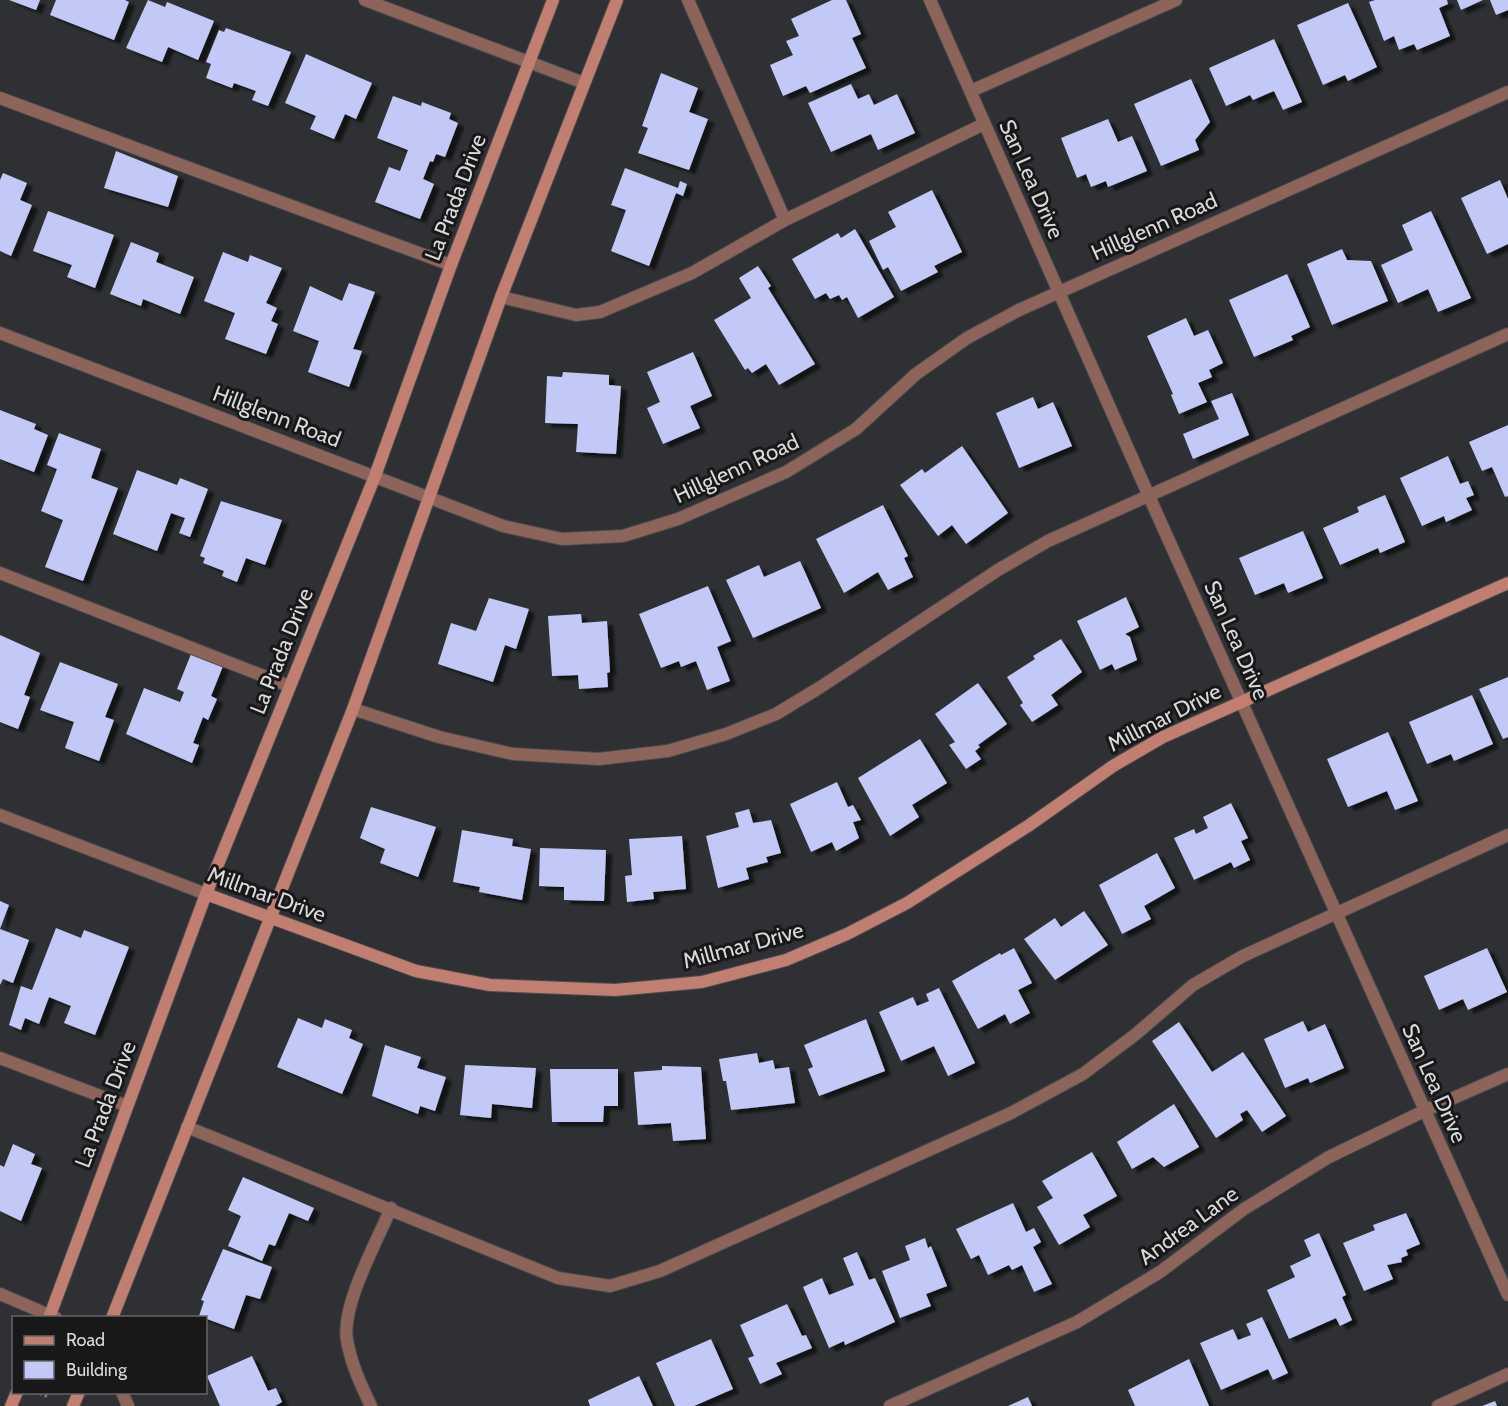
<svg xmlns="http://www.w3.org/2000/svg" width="1508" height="1406" viewBox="0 0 1508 1406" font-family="Cabin,sans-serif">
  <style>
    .building { fill: #c2c9f7; filter: url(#shadow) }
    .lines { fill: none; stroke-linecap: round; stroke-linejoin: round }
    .lane-casing { stroke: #4a4b4e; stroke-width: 14 }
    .street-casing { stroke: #4a4b4e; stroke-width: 14 }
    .secondary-casing { stroke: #4a4b4e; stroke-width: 14 }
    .path { stroke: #828386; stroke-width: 4; stroke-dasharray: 4.5 3; stroke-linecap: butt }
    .lane { stroke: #8d645a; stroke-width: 12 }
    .street { stroke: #8d645a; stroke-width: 12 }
    .secondary { stroke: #c17f71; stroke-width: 12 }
    .labels { text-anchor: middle; stroke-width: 6; stroke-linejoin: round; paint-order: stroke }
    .street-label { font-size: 22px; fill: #d8d9db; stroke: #181819 }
  </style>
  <defs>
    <filter id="shadow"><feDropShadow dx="6" dy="4" stdDeviation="1.5" flood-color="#0009"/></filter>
  </defs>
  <rect width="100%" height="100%" fill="#2f3033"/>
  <!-- building -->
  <path class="building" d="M9 0H40L36 10Z
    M56 0H125L129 2 114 40 50 15Z
    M148 0 165 7 167 2 214 21 198 60 168 47 162 62 126 48Z
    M832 0H846L861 34 852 38 866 68 810 93 806 86 783 96 770 65 793 55 786 41 799 36 791 19Z
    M1375 0H1447L1448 4 1439 8 1450 36 1417 50 1414 44 1399 50 1394 36 1384 41 1369 2Z
    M1457 0H1483L1461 10Z
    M1490 0H1508V10L1496 15Z
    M1348 3 1377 67 1348 81 1345 75 1323 85 1297 25Z
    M226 28 291 52 268 106 252 100 256 91 234 83 232 88 206 78 211 64 206 62 219 30 224 32Z
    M1274 39 1302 102 1283 110 1274 91 1253 100 1250 95 1226 106 1209 68Z
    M306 54 372 83 356 119 345 114 334 139 310 129 316 116 285 103Z
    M661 73 698 88 689 112 708 119 689 170 638 153 648 128 642 126Z
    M1191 79 1210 122 1195 140 1199 150 1161 166 1134 104Z
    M851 84 858 99 869 94 874 105 897 94 915 133 878 150 871 134 831 152 808 103Z
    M393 96 421 106 422 102 451 113 449 119 458 123 445 157 436 154 433 162 430 161 423 179 434 184 420 219 375 202 389 167 400 171 408 150 377 138Z
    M1108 119 1118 142 1132 136 1147 171 1108 187 1106 181 1091 187 1086 174 1077 178 1061 138Z
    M116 151 178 176 168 207 104 188Z
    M625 168 678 188 680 181 687 184 683 196 676 193 649 266 611 251 626 210 611 205Z
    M3 173 27 183 20 200 32 205 11 256 0 251V180Z
    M1500 180 1508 199V244L1487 254 1461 198Z
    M932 190 962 252 934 266 938 272 901 291 888 267 883 270 869 241 896 227 888 212Z
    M48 211 114 235 95 288 67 277 72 265 33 251Z
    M1431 211 1471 298 1438 312 1428 289 1398 303 1381 265 1413 250 1402 225Z
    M855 229 894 297 858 318 847 297 842 300 839 295 830 299 826 293 815 299 792 259 838 233 841 238Z
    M131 242 159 253 156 262 194 277 180 314 143 299 141 306 110 294Z
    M1342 249 1347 260 1371 261 1388 301 1332 325 1307 264Z
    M223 252 248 262 250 255 282 268 266 303 277 308 271 321 278 324 266 354 225 339 235 313 204 301Z
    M758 266 771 286 768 288 815 364 779 385 766 364 752 373 748 368 745 370 714 320 751 298 739 278Z
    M1287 274 1310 327 1291 336 1293 340 1254 357 1229 300Z
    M349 283 375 292 353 349 362 351 349 387 308 372 319 341 293 331 310 286 342 301Z
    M1186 318 1194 336 1208 330 1223 363 1209 370 1212 377 1198 383 1207 402 1179 414 1171 395 1173 394 1147 336Z
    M693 352 712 396 690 406 700 428 663 444 647 408 660 402 647 372Z
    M563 372 609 375V385L621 386 616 454 576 452 578 424 545 423 547 376 562 377Z
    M1232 393 1249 435 1193 459 1183 434 1219 419 1211 401Z
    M1033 397 1038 409 1053 402 1072 446 1019 468 996 413Z
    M0 410 36 424 34 429 48 435 34 472 0 459Z
    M1508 425V496L1505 497 1492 467 1482 471 1469 442Z
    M59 433 101 449 91 478 118 488 83 581 45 567 63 520 41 511 57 469 47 465Z
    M962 446 1008 513 966 544 952 525 938 536 900 485 922 469 925 473Z
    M1448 456 1460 484 1468 481 1474 495 1466 498 1472 510 1446 522 1444 516 1422 526 1400 478Z
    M137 470 177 485 180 478 208 489 190 537 179 533 185 518 171 513 157 551 113 534Z
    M1385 495 1405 542 1380 553 1378 548 1340 565 1323 528 1359 512 1357 507Z
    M221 501 282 520 265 565 246 558 237 582 222 576 224 571 203 563 205 558 200 556Z
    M883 505 908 556 904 558 913 577 888 590 878 572 844 593 816 539Z
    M1303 531 1323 578 1288 593 1284 583 1255 595 1239 558Z
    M800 561 821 608 753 638 726 580 759 565 764 577Z
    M708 586 731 641 717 647 730 681 707 690 696 661 681 667 679 661 661 668 639 614Z
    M1126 597 1139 627 1125 634 1130 637 1137 660 1115 670 1112 664 1100 670 1077 621Z
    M489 598 529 609 516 649 505 645 493 682 438 664 451 623 476 631Z
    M581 614 582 623 607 621 610 672 607 673 608 687 579 689 578 675 552 676 548 616Z
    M0 635 40 653 24 695 30 697 18 729 0 722Z
    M1061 639 1082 672 1051 695 1058 705 1032 722 1020 705 1023 703 1007 677 1035 659 1033 656Z
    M191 654 223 666 211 696 217 699 208 720 203 717 193 743 199 745 192 763 126 734 144 688 180 702 184 692 177 689Z
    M60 662 118 684 105 717 114 720 99 761 65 748 74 722 40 710Z
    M1508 677V737L1503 739 1479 689Z
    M978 683 1007 724 978 745 980 747 975 751 981 759 966 769 949 745 955 742 935 714Z
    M1472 695 1493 744 1454 761 1451 754 1427 764 1409 722Z
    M1388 732 1418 801 1395 810 1387 791 1348 807 1327 759Z
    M920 739 947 783 912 805 919 817 890 836 858 778Z
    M837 782 848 807 853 805 861 820 853 822 859 838 836 851 832 842 811 852 790 804Z
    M1231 803 1248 838 1241 841 1250 860 1234 868 1231 862 1194 880 1174 838 1194 829 1196 834 1208 828 1203 817Z
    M371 807 436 827 418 877 380 863 385 849 360 838Z
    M749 809 753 823 771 820 781 853 766 857 768 862 746 868 749 879 718 888 706 836 739 827 735 813Z
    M462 830 513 839 512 846 531 849 522 900 479 892 480 887 453 882Z
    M682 836 686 889 653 892 654 899 627 902 625 876 632 875 629 839Z
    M540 848 606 850 604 901 564 900V887L539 886Z
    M1157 853 1175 888 1144 906 1151 919 1122 934 1099 885Z
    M0 901 9 905 0 929Z
    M1084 911 1108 945 1055 980 1024 939 1055 918 1061 927Z
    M56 928 81 938 84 930 129 947 95 1035 64 1023 71 1006 49 997 39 1024 25 1018 21 1030 9 1025 21 986 32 990Z
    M0 929 29 940 13 983 3 979 0 985Z
    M1014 948 1032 983 1018 990 1030 1013 1010 1024 1005 1014 978 1029 952 981 1000 953 1001 955Z
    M1487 948 1507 992 1468 1010 1463 999 1439 1010 1424 976Z
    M939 988 975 1063 948 1076 934 1046 901 1061 879 1012 913 997 917 1006 929 1001 926 994Z
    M298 1018 322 1028 325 1019 352 1030 349 1038 363 1044 342 1094 277 1067Z
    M866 1019 885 1071 819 1096 808 1069 813 1067 804 1045Z
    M1303 1021 1308 1032 1325 1024 1344 1068 1310 1083 1308 1078 1285 1088 1264 1039Z
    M1179 1022 1212 1072 1243 1052 1286 1116 1262 1132 1247 1110 1240 1114 1243 1120 1216 1138 1152 1041Z
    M385 1045 421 1057 417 1068 446 1077 435 1111 420 1106 418 1114 372 1096Z
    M757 1053 759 1063 773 1060 775 1069 789 1067 795 1103 731 1110 726 1081H723L719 1059Z
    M465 1065 536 1068 532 1108 492 1104 491 1118 460 1115Z
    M662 1066 701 1067 706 1139 673 1141 671 1123 638 1125 634 1072 662 1070Z
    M550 1069H618V1106H604L603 1122H552Z
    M1174 1104 1199 1147 1164 1167 1153 1157 1132 1169 1117 1142Z
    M13 1144 35 1154 31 1164 42 1168 21 1221 0 1211V1165L4 1167Z
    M1092 1152 1117 1196 1083 1215 1090 1227 1059 1245 1037 1207 1053 1198 1042 1181Z
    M243 1177 314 1208 308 1221 289 1213 275 1246 269 1244 262 1261 228 1246 241 1216 228 1210Z
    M1013 1203 1026 1232 1034 1228 1041 1242 1033 1247 1052 1284 1034 1292 1022 1265 1012 1270 1009 1265 988 1275 979 1255 971 1259 956 1229Z
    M1406 1213 1420 1244 1406 1250 1408 1255 1401 1258 1402 1262 1387 1265 1393 1279 1364 1291 1343 1243 1375 1230 1373 1225Z
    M1319 1233 1346 1295 1342 1297 1352 1320 1340 1326 1336 1318 1289 1339 1267 1290 1295 1277 1290 1266 1311 1256 1304 1240Z
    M925 1238 928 1248 931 1246 947 1286 926 1294 931 1306 900 1318 882 1271 910 1260 905 1246Z
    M223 1249 272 1267 260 1299 246 1295 234 1329 199 1316 204 1301 201 1300Z
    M857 1252 869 1280 875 1278 895 1322 845 1345 844 1341 829 1348 803 1287 822 1278 829 1295 854 1285 843 1258Z
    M787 1304 802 1336 806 1335 812 1348 776 1363 782 1374 760 1384 748 1358 754 1356 740 1325Z
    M1262 1317 1288 1373 1273 1380 1268 1369 1221 1390 1200 1343 1233 1329 1238 1340 1251 1335 1246 1324Z
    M711 1339 733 1389 694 1406H675L656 1363Z
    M252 1356 268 1391 276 1388 282 1402 275 1406H220L207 1376Z
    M1189 1359 1209 1406H1135L1128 1390Z
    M639 1376 653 1406H590L588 1400Z
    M1028 1397 1032 1406H1008Z
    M1495 1401 1497 1406H1482Z"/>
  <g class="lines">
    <defs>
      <path id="lane" d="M971 91 1176 0
        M0 98 451 265
        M785 220 984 124
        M501 297 576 315 600 312 692 273 785 220 688 0
        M0 573 289 686
        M353 709 439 737 513 754 599 759 668 751 726 734 776 714 819 688 998 570 1048 541 1508 334
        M0 1058 127 1106
        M187 1127 558 1278 610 1286 660 1271 1011 1113 1083 1074 1136 1034 1193 985 1243 956 1508 835
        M371 1406C361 1385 351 1364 347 1340 341 1305 377 1242 391 1208
        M1438 1406 1508 1374"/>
      <path id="street" d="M365 0 584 83
        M930 0 1148 494 1508 1295
        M0 333 503 526 562 539 623 536 678 519 786 472 856 429 916 374 967 338 1019 310 1508 92
        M0 815 206 894
        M0 1294 56 1318
        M122 1392 128 1406
        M890 1406 1077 1322 1160 1272 1244 1209 1329 1157 1424 1111 1508 1074"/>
      <path id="secondary" d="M206 894 416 971 490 985 615 990 702 982 786 960 847 934 907 903 1028 826 1113 766 1163 737 1508 583
        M49 1318 206 894 375 476 451 265 553 0
        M112 1318 353 709 501 297 617 0
        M11 1406 17 1392
        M73 1406 79 1392"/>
    </defs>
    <!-- lane casing -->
    <use href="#lane" class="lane-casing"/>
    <!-- street casing -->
    <use href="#street" class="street-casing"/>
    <!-- secondary casing -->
    <use href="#secondary" class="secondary-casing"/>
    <!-- path -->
    <path class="path" d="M38 1392 47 1396"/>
    <!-- lane -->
    <use href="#lane" class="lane"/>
    <!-- street -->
    <use href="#street" class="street"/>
    <!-- secondary -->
    <use href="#secondary" class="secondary"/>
  </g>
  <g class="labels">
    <!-- street labels -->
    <g class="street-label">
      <text transform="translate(1032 179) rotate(66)" y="8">San Lea Drive</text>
      <text transform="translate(455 197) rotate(-69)" y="8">La Prada Drive</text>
      <text transform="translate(1154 226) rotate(-24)" y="8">Hillglenn Road</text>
      <text transform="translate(277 416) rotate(21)" y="8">Hillglenn Road</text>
      <text transform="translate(736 468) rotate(-25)" y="8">Hillglenn Road</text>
      <text transform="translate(1237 640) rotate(66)" y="8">San Lea Drive</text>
      <text transform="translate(281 651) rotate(-68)" y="8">La Prada Drive</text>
      <text transform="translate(1164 717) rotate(-27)" y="8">Millmar Drive</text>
      <text transform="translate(267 894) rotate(20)" y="8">Millmar Drive</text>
      <text transform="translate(743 945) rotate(-15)" y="8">Millmar Drive</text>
      <text transform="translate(1435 1083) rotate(66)" y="8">San Lea Drive</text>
      <text transform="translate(105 1104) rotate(-69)" y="8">La Prada Drive</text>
      <text transform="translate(1188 1225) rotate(-36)" y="8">Andrea Lane</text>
    </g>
  </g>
  <!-- legend -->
  <rect x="12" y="1316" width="195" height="78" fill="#181819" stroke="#656567" stroke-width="1.5"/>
  <rect x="24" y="1336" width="30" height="9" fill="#c17f71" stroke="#656567" stroke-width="1.5"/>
  <text x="66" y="1346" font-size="18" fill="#d8d9db">Road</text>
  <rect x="24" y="1361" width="30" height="18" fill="#c2c9f7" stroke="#656567" stroke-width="1.5"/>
  <text x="66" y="1376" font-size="18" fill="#d8d9db">Building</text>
</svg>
